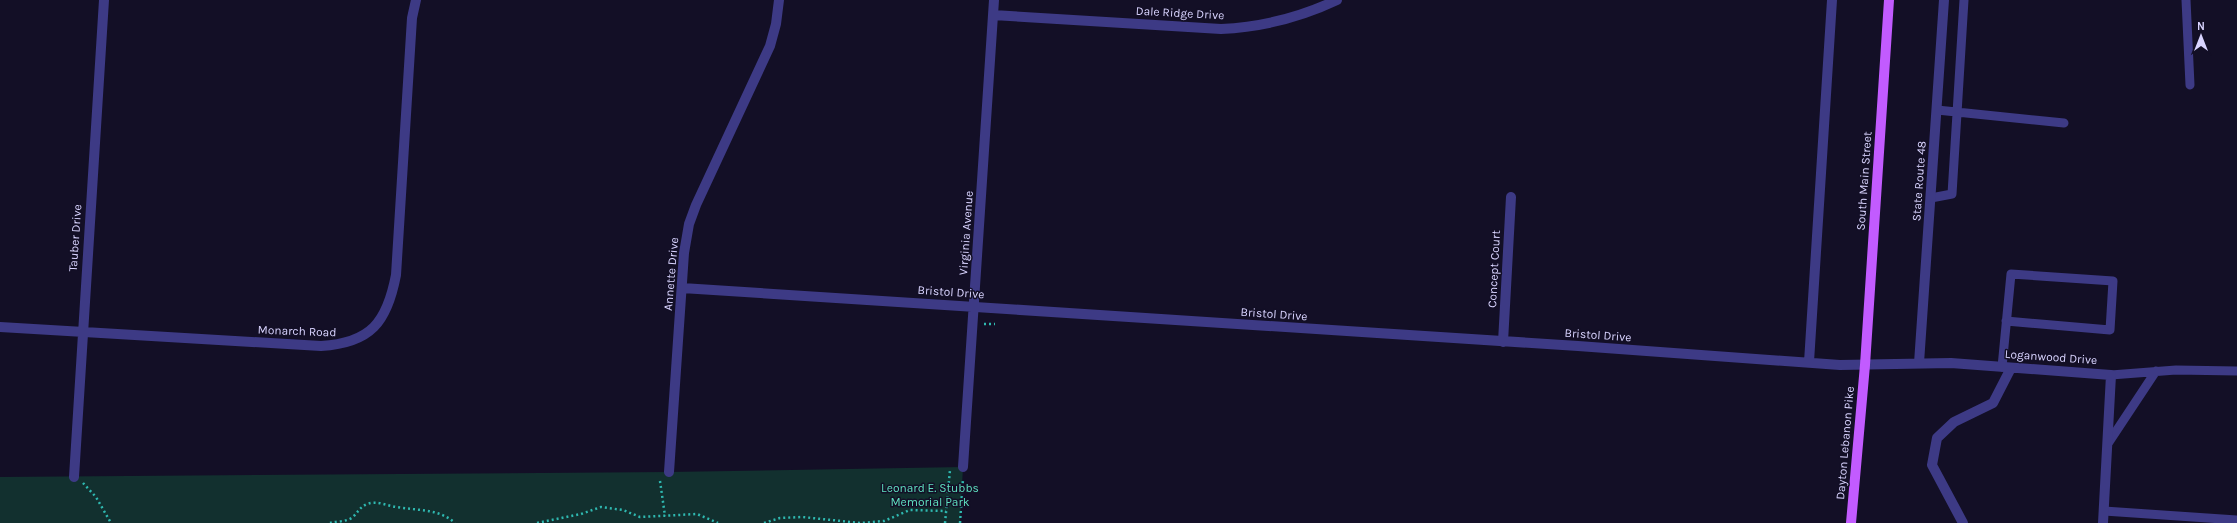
<svg xmlns="http://www.w3.org/2000/svg" width="2237" height="523" viewBox="0 0 2237 523" font-family="Karla,sans-serif">
  <style>
    .green { fill: #12302f }
    .lines { fill: none; stroke-linecap: round; stroke-linejoin: round }
    .path { stroke: #2fb8b0; stroke-width: 2.5; stroke-dasharray: 2 3; stroke-linecap: butt }
    .service { stroke: #3d3a85; stroke-width: 9 }
    .minor { stroke: #3d3a85; stroke-width: 10 }
    .primary { stroke: #c25bff; stroke-width: 10 }
    .labels { text-anchor: middle; stroke-width: 3; stroke-linejoin: round; paint-order: stroke }
    .street-label { font-size: 12px; fill: #d9d4ff; stroke: #130f26 }
    .park-label { font-size: 12px; fill: #5fe0c0; stroke: #130f26 }
  </style>
  <rect width="100%" height="100%" fill="#130f26"/>
  <!-- green -->
  <path class="green" d="M963 467 960 523H0V477L669 472Z"/>
  <g class="lines">
    <!-- path -->
    <path class="path" d="M984 324H995
      M660 481 665 516
      M83 483 96 497 111 523
      M330 523C337 521 347 522 353 517 358 512 360 507 367 504 377 500 387 506 397 507 418 511 438 508 455 523
      M537 523 581 514 601 507 623 510 640 517 697 514 718 523
      M764 523 780 518 802 517 861 523 884 521 910 510 946 511
      M945 523 950 470
      M960 523 963 479"/>
    <!-- service -->
    <path class="service" d="M2186 0 2190 85
      M1937 110 2064 123
      M1931 198 1952 194 1964 0
      M2002 367 2011 274 2113 281 2110 330 2006 321
      M2111 375 2176 370 2237 371
      M2109 442 2156 371
      M2104 511 2237 520"/>
    <!-- minor -->
    <path class="minor" d="M993 15 1221 29C1263 27 1299 18 1337 0
      M682 288 1578 346 1840 365 1951 363 2111 375 2103 523
      M0 327 321 346C371 343 387 322 396 275L412 18 416 0
      M1503 342 1511 197
      M1809 362 1832 0
      M1919 363 1944 0
      M963 467 994 0
      M669 472 684 253 689 224 696 205 770 46 776 24 779 0
      M74 477 104 0
      M1963 523 1932 465 1937 438 1954 422 1993 403 2011 368"/>
    <!-- primary -->
    <path class="primary" d="M1851 523 1865 365 1889 0"/>
  </g>
  <g class="labels">
    <!-- street labels -->
    <g class="street-label">
      <text transform="translate(1180 13) rotate(3)" y="4">Dale Ridge Drive</text>
      <text transform="translate(1864 181) rotate(-86)" y="4">South Main Street</text>
      <text transform="translate(1919 181) rotate(-86)" y="4">State Route 48</text>
      <text transform="translate(966 233) rotate(-86)" y="4">Virginia Avenue</text>
      <text transform="translate(75 238) rotate(-86)" y="4">Tauber Drive</text>
      <text transform="translate(1494 269) rotate(-87)" y="4">Concept Court</text>
      <text transform="translate(671 274) rotate(-85)" y="4">Annette Drive</text>
      <text transform="translate(951 292) rotate(4)" y="4">Bristol Drive</text>
      <text transform="translate(1274 314) rotate(4)" y="4">Bristol Drive</text>
      <text transform="translate(297 331) rotate(2)" y="4">Monarch Road</text>
      <text transform="translate(1598 335) rotate(4)" y="4">Bristol Drive</text>
      <text transform="translate(2051 357) rotate(4)" y="4">Loganwood Drive</text>
      <text transform="translate(1845 443) rotate(-85)" y="4">Dayton Lebanon Pike</text>
    </g>
    <!-- park labels -->
    <g class="park-label">
      <text x="930" y="492">Leonard E. Stubbs<tspan x="930" dy="14">Memorial Park</tspan></text>
    </g>
  </g>
  <!-- north arrow -->
  <g transform="translate(2201 36)" stroke="#130f26" stroke-width="3" paint-order="stroke">
  <path d="M0-3L7 15L0 10L-7 15Z" fill="#d9d4ff"/>
  <text y="-6" font-size="11" font-weight="bold" text-anchor="middle" fill="#d9d4ff">N</text>
  </g>
</svg>
